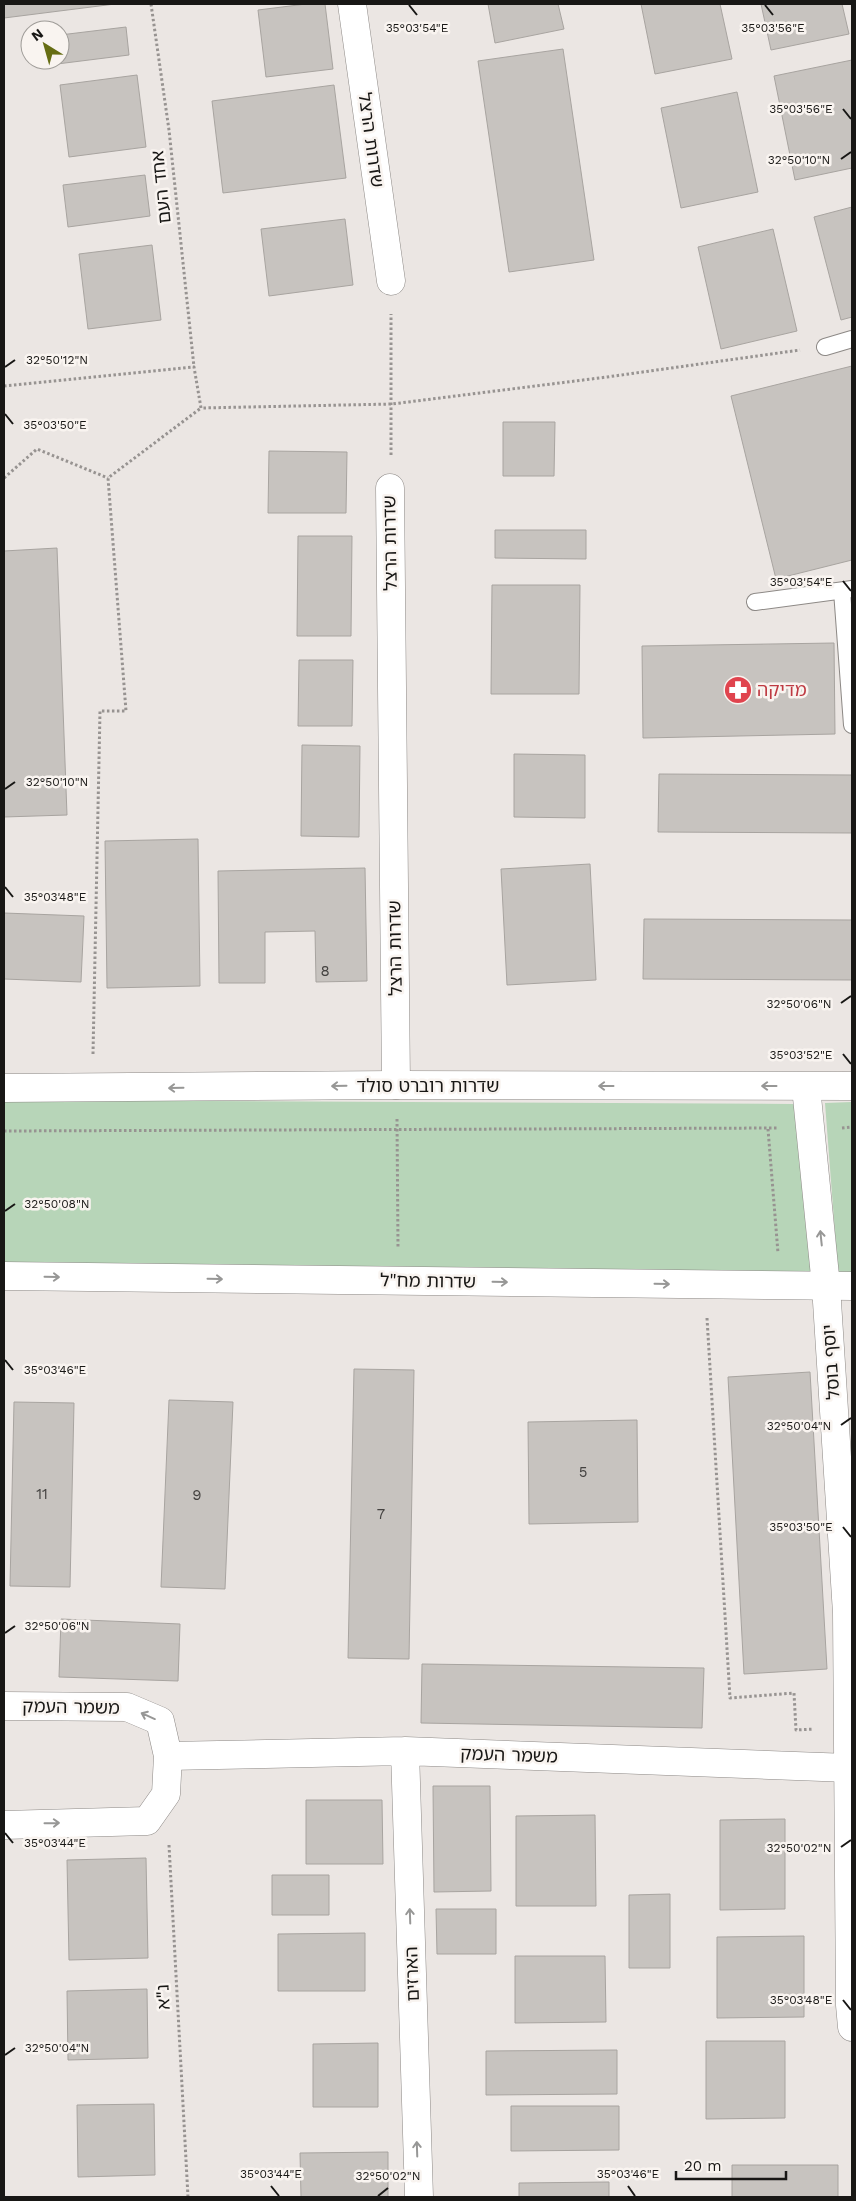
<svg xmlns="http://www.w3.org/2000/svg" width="856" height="2201" viewBox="0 0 856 2201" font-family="'Work Sans','Noto Sans Hebrew',sans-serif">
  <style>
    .green { fill: #b7d5b8 }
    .building { fill: #c7c3bf; stroke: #a8a4a0 }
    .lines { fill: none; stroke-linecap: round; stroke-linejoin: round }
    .service-casing { stroke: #8d8986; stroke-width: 18 }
    .minor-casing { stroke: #8d8986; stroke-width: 29 }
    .tertiary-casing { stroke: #8d8986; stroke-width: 29 }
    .path { stroke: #979391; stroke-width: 3; stroke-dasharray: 2.5 2.5; stroke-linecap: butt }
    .service { stroke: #fff; stroke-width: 16 }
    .minor { stroke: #fff; stroke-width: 28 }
    .tertiary { stroke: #fff; stroke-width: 28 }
    .oneway { stroke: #979796 }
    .ticks { fill: none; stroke: #181715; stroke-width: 2 }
    .labels { text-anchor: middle; stroke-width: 5; stroke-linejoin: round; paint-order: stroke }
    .number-label { font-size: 15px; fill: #444240 }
    .street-label { font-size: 18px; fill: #181715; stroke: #f9f4f0 }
    .health-label { font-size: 18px; fill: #be3a42; stroke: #f9f4f0; text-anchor: start }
    .ticks-label { font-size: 12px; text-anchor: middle; fill: #181715; stroke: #f9f4f0; stroke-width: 5; stroke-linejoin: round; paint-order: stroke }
  </style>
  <rect width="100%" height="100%" fill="#ebe6e3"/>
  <!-- green -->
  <path class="green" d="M4 1100 794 1104 811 1272 4 1274Z
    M852 1102V1272H838L825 1103Z"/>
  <!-- building -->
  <path class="building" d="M4 4H115L4 18Z
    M306 4H325L333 69 266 77 258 10Z
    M488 4H558L564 29 495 43Z
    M641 4H720L732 59 655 74Z
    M761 4H842L849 34 771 50Z
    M126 27 129 55 49 65 48 60H60V35Z
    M563 49 594 260 509 272 478 61Z
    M852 60V168L795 180 774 76Z
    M137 75 146 147 69 157 60 85Z
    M334 85 346 178 223 193 212 101Z
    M737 92 758 192 681 208 661 108Z
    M145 175 150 216 68 227 63 185Z
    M852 207V317L841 320 814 217Z
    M345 219 353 285 269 296 261 229Z
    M773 229 797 331 721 349 698 247Z
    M152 245 161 320 88 329 79 254Z
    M852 366V560L776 579 731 396Z
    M503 422H555L554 476H503Z
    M269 451 347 452 346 513H268Z
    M495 530H586V559L495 558Z
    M298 536H352L351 636H297Z
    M57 548 67 815 4 817V551Z
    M492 585H580L579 694H491Z
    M834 643 835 734 643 738 642 646Z
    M299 660H353L352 726H298Z
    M302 745 360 746 359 837 301 836Z
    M514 754 585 755V818L514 817Z
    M659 774 852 775V833L658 832Z
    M198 839 200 986 107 988 105 841Z
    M590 864 596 980 507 985 501 869Z
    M365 868 367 981 316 982 315 931 265 932V983H219L218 871Z
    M4 913 84 916 81 982 4 979Z
    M644 919 852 920V980L643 979Z
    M354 1369 414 1370 409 1659 348 1658Z
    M810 1372 827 1669 744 1674 728 1377Z
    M169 1400 233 1402 225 1589 161 1587Z
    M14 1402 74 1403 70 1587 10 1586Z
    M637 1420 638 1522 529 1524 528 1422Z
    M61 1619 180 1624 178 1681 59 1677Z
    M422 1664 704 1668 702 1728 421 1723Z
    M433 1786H490L491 1891 434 1892Z
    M306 1800H382L383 1864H306Z
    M595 1815 596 1906H516V1816Z
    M785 1819V1909L720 1910V1820Z
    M146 1858 148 1958 69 1960 67 1860Z
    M272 1875H329V1915H272Z
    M670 1894V1968H629V1895Z
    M436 1909H496V1954H437Z
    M365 1933V1991H278V1934Z
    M804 1936V2017L717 2018V1937Z
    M515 1956H605L606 2022 515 2023Z
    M147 1989 148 2058 68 2060 67 1991Z
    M706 2041H785V2118L706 2119Z
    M378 2043V2107H313V2044Z
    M617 2050V2094L486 2095V2051Z
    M154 2104 155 2175 78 2177 77 2105Z
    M511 2106H619V2150L511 2151Z
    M388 2152V2197H301L300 2153Z
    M732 2165H838V2197H732Z
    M609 2182V2197H519V2183Z"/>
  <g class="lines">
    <defs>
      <path id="service" d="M825 347 852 339
        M842 591 852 725
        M755 602 852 589"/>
      <path id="minor" d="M352 4 391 281
        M390 488 396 1085
        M806 1087 826 1286 847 1613 850 2005 852 2027
        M4 1706 127 1707 160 1721 168 1756 166 1794 147 1821 4 1825
        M405 1751 419 2197
        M168 1756 405 1751 849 1768"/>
      <path id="tertiary" d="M4 1088 396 1085 852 1086
        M4 1276 852 1286"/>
    </defs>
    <!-- service casing -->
    <use href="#service" class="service-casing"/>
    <!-- minor casing -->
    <use href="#minor" class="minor-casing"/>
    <!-- tertiary casing -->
    <use href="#tertiary" class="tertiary-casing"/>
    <!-- path -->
    <path class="path" d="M151 4 169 130 194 367
      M4 386 194 367 201 408 392 404 607 377 800 350
      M391 455V314
      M4 478 37 449 108 478
      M93 1054 100 711H126L108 478 201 408
      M397 1119 398 1247
      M842 1128 852 1127
      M768 1129 778 1253
      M4 1131 778 1128
      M707 1318 730 1698 794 1693 796 1730 814 1729
      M169 1845 188 2197"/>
    <!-- service -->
    <use href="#service" class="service"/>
    <!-- minor -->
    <use href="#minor" class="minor"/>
    <!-- tertiary -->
    <use href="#tertiary" class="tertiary"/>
  </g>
  <!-- one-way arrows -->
  <defs><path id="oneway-shaft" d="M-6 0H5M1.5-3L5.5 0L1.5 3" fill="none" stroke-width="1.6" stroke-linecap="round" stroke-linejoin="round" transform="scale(1.25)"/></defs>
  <g class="oneway">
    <use href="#oneway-shaft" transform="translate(339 1086) rotate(179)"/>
    <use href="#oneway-shaft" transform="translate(606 1086) rotate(-180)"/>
    <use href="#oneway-shaft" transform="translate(769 1086) rotate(-180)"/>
    <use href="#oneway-shaft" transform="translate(176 1088) rotate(179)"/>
    <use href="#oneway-shaft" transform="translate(821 1238) rotate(-96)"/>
    <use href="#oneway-shaft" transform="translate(52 1277) rotate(1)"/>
    <use href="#oneway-shaft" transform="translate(215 1279) rotate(1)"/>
    <use href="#oneway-shaft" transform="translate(500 1282) rotate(1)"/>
    <use href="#oneway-shaft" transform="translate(662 1284) rotate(1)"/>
    <use href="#oneway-shaft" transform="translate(148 1716) rotate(-156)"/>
    <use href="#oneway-shaft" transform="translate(52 1823) rotate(-1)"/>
    <use href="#oneway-shaft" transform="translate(410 1916) rotate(-92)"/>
    <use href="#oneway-shaft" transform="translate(417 2149) rotate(-92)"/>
  </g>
  <!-- ticks -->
  <path class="ticks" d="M409 5 417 15M765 5 773 15M843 109 851 119M841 159 851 152M5 367 15 360M5 414 13 424M843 581 851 591M5 789 15 782M5 887 13 897M841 1003 851 996M843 1054 851 1064M5 1211 15 1204M5 1360 13 1370M841 1425 851 1418M843 1527 851 1537M5 1633 15 1626M5 1833 13 1843M841 1847 851 1840M843 2000 851 2010M5 2055 15 2048M271 2186 279 2196M628 2186 635 2196M378 2196 388 2188"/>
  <!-- icons -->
  <defs>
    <symbol id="pharmacy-disc" viewBox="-11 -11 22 22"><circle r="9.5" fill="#e0444e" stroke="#f9f4f0"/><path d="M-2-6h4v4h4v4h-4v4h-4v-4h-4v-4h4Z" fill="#fff"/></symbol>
  </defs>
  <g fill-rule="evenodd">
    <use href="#pharmacy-disc" x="722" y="674" width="32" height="32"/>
  </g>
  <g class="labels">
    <!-- number labels -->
    <g class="number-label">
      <text x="325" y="976">8</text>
      <text x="583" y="1477">5</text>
      <text x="42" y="1499">11</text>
      <text x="197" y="1500">9</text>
      <text x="381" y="1519">7</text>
    </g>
    <!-- street labels -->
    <g class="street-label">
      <text transform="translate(371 140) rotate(82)" y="6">שדרות הרצל</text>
      <text transform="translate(161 187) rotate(-96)" y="6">אחד העם</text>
      <text transform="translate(390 543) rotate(-91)" y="6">שדרות הרצל</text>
      <text transform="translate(395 948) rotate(-91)" y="6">שדרות הרצל</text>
      <text x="428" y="1092">שדרות רוברט סולד</text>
      <text transform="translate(428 1281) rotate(1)" y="6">שדרות מח"ל</text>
      <text transform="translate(831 1362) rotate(-94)" y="6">יוסף בוסל</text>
      <text transform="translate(71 1707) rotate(1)" y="6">משמר העמק</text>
      <text transform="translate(509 1755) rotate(2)" y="6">משמר העמק</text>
      <text transform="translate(412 1974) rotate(-92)" y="6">הארזים</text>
      <text transform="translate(163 1997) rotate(-93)" y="6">נ"א</text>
    </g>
    <!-- health labels -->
    <g class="health-label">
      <text x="757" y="696">מדיקה</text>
    </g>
  </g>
  <g class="ticks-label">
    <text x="417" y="32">35°03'54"E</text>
    <text x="773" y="32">35°03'56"E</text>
    <text x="801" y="113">35°03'56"E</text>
    <text x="799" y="164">32°50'10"N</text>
    <text x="57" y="364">32°50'12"N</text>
    <text x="55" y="429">35°03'50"E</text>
    <text x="801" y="586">35°03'54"E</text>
    <text x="57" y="786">32°50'10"N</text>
    <text x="55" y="901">35°03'48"E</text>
    <text x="799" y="1008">32°50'06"N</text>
    <text x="801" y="1059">35°03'52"E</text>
    <text x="57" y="1208">32°50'08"N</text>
    <text x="55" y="1374">35°03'46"E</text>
    <text x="799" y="1430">32°50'04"N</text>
    <text x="801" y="1531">35°03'50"E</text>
    <text x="57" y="1630">32°50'06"N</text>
    <text x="55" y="1847">35°03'44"E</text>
    <text x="799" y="1852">32°50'02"N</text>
    <text x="801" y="2004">35°03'48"E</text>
    <text x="57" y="2052">32°50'04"N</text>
    <text x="271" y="2178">35°03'44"E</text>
    <text x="628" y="2178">35°03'46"E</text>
    <text x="388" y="2180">32°50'02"N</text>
  </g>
  <!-- border -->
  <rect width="856" height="2201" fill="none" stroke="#181715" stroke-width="10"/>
  <!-- north arrow -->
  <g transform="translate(45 45) rotate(323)"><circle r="24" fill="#f9f4f0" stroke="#9f9c98"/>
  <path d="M0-4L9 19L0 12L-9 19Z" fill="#666d13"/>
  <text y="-8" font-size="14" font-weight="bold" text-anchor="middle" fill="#181715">N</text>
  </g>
  <!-- scale -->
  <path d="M676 2171v8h110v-8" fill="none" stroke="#181715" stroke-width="2.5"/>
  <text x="684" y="2171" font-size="15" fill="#181715" stroke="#f9f4f0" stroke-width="4" paint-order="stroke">20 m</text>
</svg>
